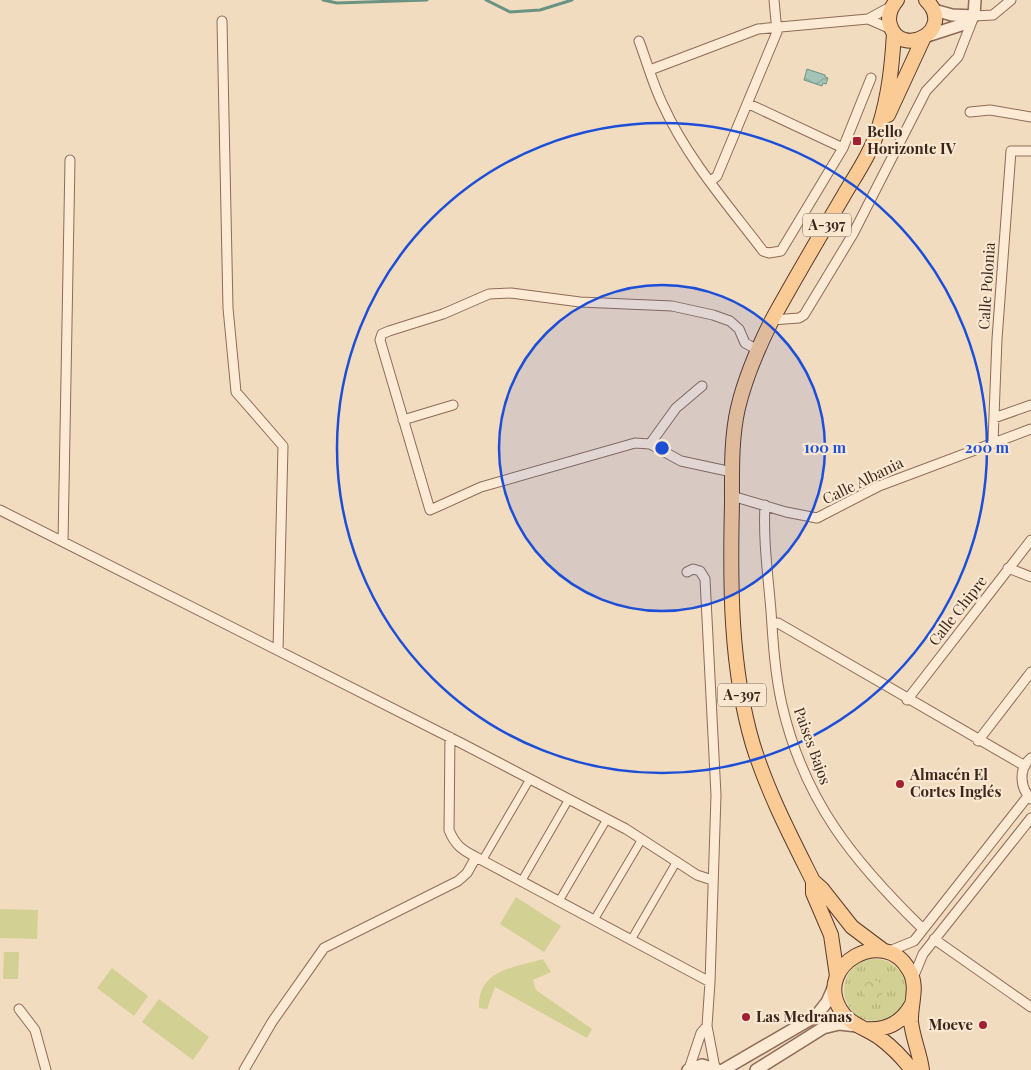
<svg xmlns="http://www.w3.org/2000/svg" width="1031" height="1070" viewBox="0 0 1031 1070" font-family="'Playfair Display',serif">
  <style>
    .grass { fill: url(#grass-tufts) }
    .forest { fill: url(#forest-crowns) }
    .garden { fill: #d2d093 }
    .water { fill: url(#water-waves); stroke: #699382 }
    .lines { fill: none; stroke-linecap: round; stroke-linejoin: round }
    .stream { stroke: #699382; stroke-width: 3 }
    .pedestrian-casing { stroke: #8e6b56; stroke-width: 9 }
    .minor-casing { stroke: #8e6b56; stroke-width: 11 }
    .tertiary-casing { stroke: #8e6b56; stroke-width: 14 }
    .primary-casing { stroke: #5b3a2b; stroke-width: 16 }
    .pedestrian { stroke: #fcead4; stroke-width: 7 }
    .minor { stroke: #fcead4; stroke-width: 9 }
    .tertiary { stroke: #fcead4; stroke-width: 11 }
    .primary { stroke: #facb94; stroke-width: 14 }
    .ring { fill: none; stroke: #1d4ed8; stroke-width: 2.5 }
    .poi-dot { fill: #a31f34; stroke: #f9e7d0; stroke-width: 2 }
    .labels { text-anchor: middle; stroke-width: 4.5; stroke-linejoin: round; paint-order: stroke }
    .shield { fill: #f9e7d0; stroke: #756052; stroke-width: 1 }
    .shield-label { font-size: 14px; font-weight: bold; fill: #3c261c }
    .poi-label { font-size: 15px; font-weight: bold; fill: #3c261c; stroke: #f9e7d0; text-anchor: start }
    .street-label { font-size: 15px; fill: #3c261c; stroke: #f9e7d0 }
    .centre { fill: #1d4ed8; stroke: #f9e7d0; stroke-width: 2.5 }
    .ring-label { font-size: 15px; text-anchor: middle; font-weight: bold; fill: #1d4ed8; stroke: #f9e7d0; stroke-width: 4.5; stroke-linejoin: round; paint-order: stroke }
  </style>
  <defs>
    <pattern id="grass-tufts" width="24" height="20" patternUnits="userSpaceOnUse" patternTransform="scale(1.25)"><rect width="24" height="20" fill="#d2d093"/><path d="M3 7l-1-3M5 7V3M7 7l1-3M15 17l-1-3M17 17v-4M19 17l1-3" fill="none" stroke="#b5b27e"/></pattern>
    <pattern id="forest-crowns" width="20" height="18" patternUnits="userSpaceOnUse" patternTransform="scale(1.25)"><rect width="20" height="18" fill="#d2d093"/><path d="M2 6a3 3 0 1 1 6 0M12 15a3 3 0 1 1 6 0" fill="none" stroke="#b5b27e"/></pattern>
    <pattern id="water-waves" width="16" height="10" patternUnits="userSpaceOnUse" patternTransform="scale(1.25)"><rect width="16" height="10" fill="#a3c4b6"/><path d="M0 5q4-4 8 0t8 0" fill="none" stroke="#8da89c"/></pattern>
  </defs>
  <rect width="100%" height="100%" fill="#f2dcc0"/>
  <!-- grass -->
  <path class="grass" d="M844 990a31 31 0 1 1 62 0a31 31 0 1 1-62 0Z"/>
  <!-- forest -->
  <path class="forest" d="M863 990a10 10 0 1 1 20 0a10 10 0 1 1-20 0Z"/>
  <!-- garden -->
  <path class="garden" d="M516 897 561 926 544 952 500 924Z
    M0 909 38 910 37 939 0 938Z
    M4 952H19L18 979H3Z
    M543 959 551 972 533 980 536 990 592 1029 587 1038 495 987 487 1009 479 1008C478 969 513 968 543 959Z
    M112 968 148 996 134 1016 97 988Z
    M159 999 209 1037 193 1060 142 1022Z"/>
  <!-- water -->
  <path class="water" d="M807 69 825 75V77L828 78 826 84 823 83 822 86 804 80Z"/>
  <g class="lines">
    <!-- stream -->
    <path class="stream" d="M323 0 337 3 427 0
      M486 0 510 12 540 10 572 0"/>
    <defs>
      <path id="pedestrian" d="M482 861 530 779
        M521 882 569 799
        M559 901 607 819
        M594 920 642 839
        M631 940 677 861"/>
      <path id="minor" d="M868 19 893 30
        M222 21 228 308 236 392 283 446 278 650
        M639 41C647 62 653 85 663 105 687 158 728 205 763 251L769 253 781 251 843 148 871 78
        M650 70 758 29 868 19 892 6
        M749 104 843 148
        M970 112 990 110 1031 117
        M711 181 717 176 777 32 774 0
        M772 320 799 318 804 315 853 234 926 91 958 57 974 16 993 15 1011 0
        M994 418 1031 405
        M403 420 453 405
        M993 442 997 339 1011 151H1031
        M650 444 676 408 702 386
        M732 472 681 461 650 444 635 443 481 487 430 510 380 340 382 334 389 331 443 314 489 294 511 293 580 302 672 306 713 315 730 321 739 329 745 343 758 350
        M732 496 786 512 817 518 879 486 1031 429
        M765 505C763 540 768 575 771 611 773 642 775 674 782 705 804 801 854 862 923 929
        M0 510 461 743 626 829 697 875 712 880
        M63 542 70 160
        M1008 568 1031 577
        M687 572 693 569 700 571 705 579 716 795 710 982 707 1026 715 1068
        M772 624 778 623 1025 766
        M907 700 1031 540
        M450 737 449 830C455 845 462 850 476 857
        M978 741 1031 672
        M1031 758C1018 769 1020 788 1031 799
        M934 939 1031 1007
        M887 952 914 941 1028 796
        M913 978 923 954 1031 818
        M19 1009 35 1030 46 1070
        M689 1069 701 1033 707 1026
        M244 1070 272 1022 324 948 458 881 467 873 476 857 710 982"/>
      <path id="tertiary" d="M934 10 952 15 974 16
        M974 16 975 0
        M927 36 964 24 974 16
        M688 1070 702 1065 718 1070
        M723 1070 816 1016 827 1002 835 984
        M756 1070 823 1028 839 1024 857 1026"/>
      <path id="primary" d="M897 0C891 7 887 15 890 25 901 60 957 30 926 0
        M888 115 924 37
        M813 881V893L831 935 837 976
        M884 951 852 927 822 889 813 881C791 837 768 793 753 745 730 667 730 584 732 503 732 472 731 438 738 408 745 378 758 348 772 320 795 278 820 236 844 195 857 173 872 151 879 127 889 95 892 66 894 33
        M865 1029C886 1031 902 1023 912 1004
        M912 1070C902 1057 892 1047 880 1038 866 1028 848 1024 840 1009 814 965 884 925 909 970 919 987 910 1004 911 1022 913 1039 920 1054 922 1070"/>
    </defs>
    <!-- pedestrian casing -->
    <use href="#pedestrian" class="pedestrian-casing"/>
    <!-- minor casing -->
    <use href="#minor" class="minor-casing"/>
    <!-- tertiary casing -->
    <use href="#tertiary" class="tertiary-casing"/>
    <!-- primary casing -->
    <use href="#primary" class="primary-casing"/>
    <!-- pedestrian -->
    <use href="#pedestrian" class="pedestrian"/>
    <!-- minor -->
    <use href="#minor" class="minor"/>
    <!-- tertiary -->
    <use href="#tertiary" class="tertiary"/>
    <!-- primary -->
    <use href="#primary" class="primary"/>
  </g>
  <!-- distance rings -->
  <circle cx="662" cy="448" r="163" fill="#1d4ed8" fill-opacity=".12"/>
  <g class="ring">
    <circle cx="662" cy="448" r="163"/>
    <circle cx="662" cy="448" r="325"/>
  </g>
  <!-- markers -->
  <g class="poi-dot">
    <rect x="852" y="136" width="10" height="10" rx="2.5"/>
    <circle cx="900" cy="784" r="5"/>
    <circle cx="746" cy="1017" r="5"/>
    <circle cx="983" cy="1025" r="5"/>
  </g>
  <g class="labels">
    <!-- shield labels -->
    <g class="shield">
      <rect x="803" y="213.5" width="48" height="23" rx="4"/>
      <rect x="718" y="683.5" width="48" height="23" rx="4"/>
    </g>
    <g class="shield-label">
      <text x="827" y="230">A-397</text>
      <text x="742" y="700">A-397</text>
    </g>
    <!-- poi labels -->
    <g class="poi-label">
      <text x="867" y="137">Bello<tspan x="867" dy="17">Horizonte IV</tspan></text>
      <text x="910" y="780">Almacén El<tspan x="910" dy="17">Cortes Inglés</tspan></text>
      <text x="756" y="1022">Las Medranas</text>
      <text x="973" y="1030" text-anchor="end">Moeve</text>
    </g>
    <!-- street labels -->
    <g class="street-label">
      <text transform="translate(987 286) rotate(-86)" y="5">Calle Polonia</text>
      <text transform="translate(863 481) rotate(-26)" y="5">Calle Albania</text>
      <text transform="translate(958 611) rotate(-52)" y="5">Calle Chipre</text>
      <text transform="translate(812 746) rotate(70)" y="5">Paises Bajos</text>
    </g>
  </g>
  <circle cx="662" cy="448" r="8" class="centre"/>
  <g class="ring-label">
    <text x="825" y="453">100 m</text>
    <text x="987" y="453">200 m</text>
  </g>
</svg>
